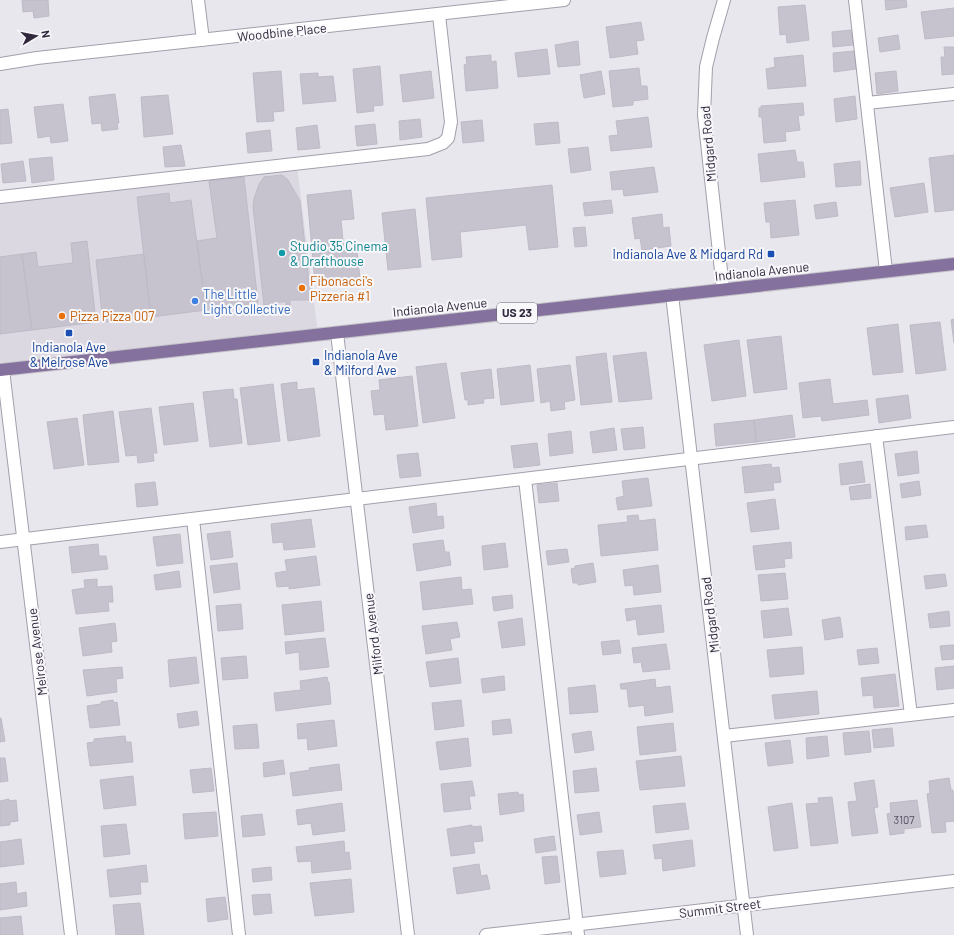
<svg xmlns="http://www.w3.org/2000/svg" width="954" height="935" viewBox="0 0 954 935" font-family="Barlow,sans-serif">
  <style>
    .built { fill: #dbd8e2 }
    .building { fill: #c6c3ce; stroke: #bebac7 }
    .lines { fill: none; stroke-linecap: round; stroke-linejoin: round }
    .lane-casing { stroke: #a39eab; stroke-width: 14 }
    .street-casing { stroke: #a39eab; stroke-width: 14 }
    .primary-casing { stroke: #c5c3c9; stroke-width: 14 }
    .lane { stroke: #fff; stroke-width: 12 }
    .street { stroke: #fff; stroke-width: 12 }
    .primary { stroke: #84719e; stroke-width: 12 }
    .culture-dot { fill: #0f9aa8; stroke: #f8f7fa; stroke-width: 1.5 }
    .transit-dot { fill: #1a4fb4; stroke: #f8f7fa; stroke-width: 1.5 }
    .food-dot { fill: #e8710a; stroke: #f8f7fa; stroke-width: 1.5 }
    .shop-dot { fill: #3f7fe0; stroke: #f8f7fa; stroke-width: 1.5 }
    .labels { text-anchor: middle; stroke-width: 4; stroke-linejoin: round; paint-order: stroke }
    .number-label { font-size: 11px; fill: #564f62 }
    .shield { fill: #f8f7fa; stroke: #6d6676; stroke-width: 1 }
    .shield-label { font-size: 12px; font-weight: bold; fill: #31283e }
    .street-label { font-size: 13px; fill: #31283e; stroke: #f8f7fa }
    .culture-label { font-size: 13px; fill: #0d838f; stroke: #f8f7fa; text-anchor: start }
    .transit-label { font-size: 13px; fill: #164399; stroke: #f8f7fa; text-anchor: end }
    .food-label { font-size: 13px; fill: #c56008; stroke: #f8f7fa; text-anchor: start }
    .shop-label { font-size: 13px; fill: #366cbe; stroke: #f8f7fa; text-anchor: start }
  </style>
  <rect width="100%" height="100%" fill="#e9e7ee"/>
  <!-- built -->
  <path class="built" d="M297 166 318 334 0 370V197Z"/>
  <!-- building -->
  <path class="building" d="M22 0H48L49 16 34 18 33 11 23 12Z
    M885 0H906L907 7 886 10Z
    M805 5 809 40 787 43 786 34 780 35 778 7Z
    M954 8V36L925 39 921 12Z
    M641 22 644 40 636 41 638 54 610 58 606 27Z
    M851 30 853 45 833 47 832 32Z
    M898 35 900 49 880 52 878 38Z
    M578 41 580 65 558 67 555 45Z
    M944 47H954V74L942 75 941 57H945Z
    M547 49 550 74 518 77 515 53Z
    M854 51 856 69 834 72 833 53Z
    M491 55V62L496 61 498 88 466 91 464 65 467 64 466 57Z
    M803 55 806 86 768 89 766 69 775 67 774 58Z
    M380 66 383 105 373 106 374 111 357 113 353 69Z
    M639 68 641 86H647L648 99 633 101V105L613 107 609 71Z
    M281 71 284 111 273 112 274 121 257 122 253 73Z
    M431 71 434 98 403 102 400 75Z
    M601 71 605 94 584 98 580 75Z
    M896 71 898 91 877 94 875 73Z
    M318 73V77L333 76 336 101 303 104 300 74Z
    M115 94 119 123H117L118 129 102 131 101 123 92 124 89 97Z
    M168 95 173 134 144 137 141 97Z
    M855 96 857 119 836 122 834 99Z
    M803 103 804 115 798 116 800 130 785 132 786 141 764 143 762 119V117H759V108H761V106Z
    M63 104 68 141 51 143 50 136 38 138 34 107Z
    M8 109 12 143 0 144V110Z
    M648 117 652 147 611 151 609 136 618 135 616 121Z
    M420 119 422 137 400 140 399 121Z
    M482 120 484 141 463 143 461 122Z
    M558 122 560 143 536 145 534 124Z
    M375 124 377 144 357 146 355 126Z
    M317 125 320 148 298 150 296 128Z
    M270 130 272 151 248 153 246 133Z
    M181 145 185 166 165 167 163 147Z
    M588 147 591 170 571 173 568 149Z
    M795 150 797 162H803L805 177 761 182 758 154Z
    M954 155V210L935 212 929 158Z
    M52 157 54 180 32 183 29 159Z
    M23 161 26 181 3 183 1 164Z
    M860 161 861 185 836 187 834 164Z
    M654 167 658 192 624 196 623 189 612 190 610 172Z
    M282 175 288 180 300 201 311 300H290V305H286V301L264 305 253 207 254 199 259 184 264 177Z
    M244 177 258 303 206 310 197 241 217 238 209 181Z
    M924 183 928 212 895 217 890 188Z
    M552 185 558 247 529 250 526 225 460 232 462 257 432 260 426 198Z
    M351 190 354 219 341 220 344 251 357 250 360 279 315 283 307 195Z
    M169 193 170 203 191 200 206 310 151 317 137 197Z
    M611 200 613 213 585 216 583 203Z
    M795 200 799 235 771 238 770 222H766L764 203Z
    M836 202 838 216 816 219 814 205Z
    M415 209 421 267 388 270 382 213Z
    M662 214 663 228 669 227 671 246 642 250 640 238 635 239 632 218Z
    M585 227 587 246 575 247 573 228Z
    M87 241 96 322 32 330 22 254 36 252 38 267 73 263 71 243Z
    M22 254 32 330 0 334V257Z
    M144 254 151 317 103 322 96 260Z
    M954 319V343L951 320Z
    M940 322 946 370 916 374 910 325Z
    M898 324 903 372 873 375 867 328Z
    M781 336 787 389 754 393 747 340Z
    M739 340 746 396 712 401 704 345Z
    M646 352 652 399 619 402 613 356Z
    M606 353 612 402 581 405 576 357Z
    M446 363 455 418 423 423 416 367Z
    M530 365 534 401 501 405 497 369Z
    M570 365 575 400 564 402 565 409 551 411 550 401 541 403 537 369Z
    M491 369 494 398 483 399 484 403 468 405V400H465L461 373Z
    M412 376 418 426 386 430 384 414 374 415 371 391 380 390 379 380Z
    M830 379 833 404 867 400 869 415 822 421 821 416 803 418 799 383Z
    M297 382V390L314 388 320 436 288 441 281 384Z
    M273 384 280 441 248 445 240 388Z
    M233 389 234 399H237L242 443 210 447 203 392Z
    M908 395 911 418 879 423 876 399Z
    M193 403 198 441 164 445 159 407Z
    M151 408 157 453H153L154 461 138 463 137 455 126 456 119 412Z
    M113 411 119 462 88 465 83 415Z
    M792 415 795 437 756 442 754 420Z
    M77 418 84 465 54 469 47 422Z
    M754 420 756 442 716 446 714 424Z
    M643 427 645 448 624 450 621 429Z
    M614 428 617 450 593 453 590 432Z
    M571 431 573 453 550 456 548 434Z
    M537 443 540 465 514 468 511 446Z
    M917 451 919 473 898 476 895 454Z
    M418 453 421 476 400 478 397 455Z
    M862 461 865 482 841 485 839 464Z
    M771 464 772 468 779 467 781 482 773 483 774 490 745 493 742 467Z
    M648 478 652 506 618 510 616 498 624 496 622 481Z
    M919 481 921 495 902 498 900 484Z
    M155 482 158 505 137 507 135 484Z
    M557 483 559 501 539 503 537 485Z
    M870 484 871 498 851 500 849 487Z
    M775 499 779 529 751 532 747 503Z
    M436 503 437 517 443 516 444 528 413 533 409 507Z
    M638 515 639 521 655 519 658 550 601 556 598 525 628 522 627 516Z
    M311 519 315 547 284 550 283 542 273 543 271 524Z
    M926 525 928 537 906 540 905 527Z
    M230 531 233 557 211 560 207 534Z
    M180 534 183 563 157 566 153 537Z
    M443 540 445 552H449L451 565 417 571 413 544Z
    M791 542 792 558 784 559 785 567 756 570 753 546Z
    M505 543 508 567 484 570 482 546Z
    M98 544 99 556H106L108 569 72 573 69 547Z
    M567 549 569 562 548 565 546 551Z
    M316 556 320 585 289 589V586L277 587 275 573 287 571 285 560Z
    M237 563 240 589 214 593 210 566Z
    M593 563 596 582 578 585V583H573L571 569 575 568V566Z
    M658 565 661 592 634 595 633 585 625 586 623 570Z
    M179 571 181 587 156 590 154 575Z
    M785 573 788 599 761 601 758 575Z
    M945 574 947 586 926 589 924 576Z
    M461 577 462 590 471 589 473 604 423 610 420 582Z
    M97 579V587L112 586 113 602H108L109 611 76 614 72 590 85 588 84 580Z
    M512 595 513 608 494 611 492 597Z
    M321 601 324 631 285 635 282 605Z
    M241 604 243 629 218 631 216 606Z
    M661 605 664 632 638 635 636 619 627 621 625 609Z
    M788 608 792 635 764 638 761 611Z
    M949 611 950 626 930 628 928 614Z
    M840 617 843 637 825 640 822 620Z
    M522 618 525 645 502 648 498 622Z
    M457 622 460 637 450 639 452 650 426 654 422 626Z
    M115 623 117 641 111 642 112 652 83 656 79 628Z
    M325 638 329 667 300 670 299 652 286 654 285 642Z
    M619 640 621 653 603 655 601 642Z
    M666 644 670 669 643 672 641 662 634 663 632 648Z
    M952 645H954V659L942 660 940 646Z
    M802 647 804 674 770 677 767 650Z
    M877 648 879 663 859 665 857 650Z
    M246 656 248 678 223 680 221 658Z
    M196 657 199 683 170 687 168 660Z
    M458 658 461 683 430 687 426 662Z
    M954 666V688L937 690 935 668Z
    M122 667 123 678 116 679 117 692 87 696 83 670Z
    M895 674 899 706 874 708 873 695 863 696 861 678Z
    M504 676 505 690 483 693 481 679Z
    M327 677 328 682H329L331 704 276 711 274 693 301 690 300 681Z
    M655 679 656 688 670 686 673 712 645 716 644 705 629 707 627 689H621L620 684Z
    M595 685 598 712 570 714 568 688Z
    M817 691 819 714 775 719 772 695Z
    M113 700 114 703 117 702 120 725 90 728 87 706 101 704V702Z
    M461 700 464 726 435 730 432 703Z
    M197 711 199 725 179 728 177 714Z
    M0 718H1L5 741 0 742Z
    M510 719 512 733 493 735 492 721Z
    M334 720 337 746 308 750 307 738 298 739 297 724Z
    M673 723 676 751 640 755 637 727Z
    M257 724 259 748 235 749 233 726Z
    M892 728 894 746 874 748 872 730Z
    M591 731 594 750 575 753 572 734Z
    M869 731 871 752 845 755 843 733Z
    M125 736 126 742H131L133 762 90 766 87 743 94 742V739Z
    M827 736 829 756 807 759 806 738Z
    M468 738 471 766 440 770 436 742Z
    M790 740 793 763 768 766 765 743Z
    M681 756 685 786 640 790 636 761Z
    M0 758H5L8 781 0 782Z
    M283 760 285 774 264 777 263 763Z
    M339 764 342 790 293 796 290 773 310 770 309 768Z
    M211 768 214 791 193 793 190 770Z
    M596 768 599 791 575 793 573 771Z
    M133 776 136 805 104 809 100 780Z
    M949 778 951 790H953L954 821 945 822 946 832 932 833 927 794 930 793 929 781Z
    M874 780 878 807 874 808 878 833 852 836 848 802 857 801 854 783Z
    M472 781 475 796H469L471 809 444 812 441 784Z
    M518 792 519 795 523 794 524 811 500 815 498 794Z
    M832 797 838 843 811 846 806 804 819 803 818 798Z
    M9 799V801L16 800 18 821 10 822V825L0 826V801Z
    M917 800 921 827 904 829V833L890 835 887 814 891 813 890 803Z
    M342 803 345 831 313 835 311 823 298 825 296 810Z
    M685 803 689 829 656 833 653 806Z
    M792 803 798 848 774 851 768 807Z
    M216 812 218 836 185 839 183 814Z
    M599 812 602 832 580 835 577 815Z
    M262 814 265 835 243 837 241 816Z
    M126 824 130 854 104 857 101 826Z
    M472 825V827L481 826 483 841 473 842 475 853 451 856 447 829Z
    M554 836 556 850 536 853 534 839Z
    M21 839 24 864 0 867V842Z
    M692 840 695 866 663 871 662 858 655 859 653 845Z
    M344 841 345 853 349 852 351 869 312 873 311 861 298 862 296 847Z
    M623 850 626 874 600 877 597 852Z
    M557 856 560 882 545 884 542 857Z
    M479 864 481 876 487 875 490 889 457 894 453 868Z
    M146 865 148 882H140L141 894 110 897 107 870Z
    M271 867 272 880 253 882 252 869Z
    M351 879 354 912 315 916 310 883Z
    M16 882 17 894 26 892 27 906 0 910V884Z
    M270 894 272 913 254 915 252 895Z
    M225 897 228 919 208 922 206 899Z
    M140 903 144 935H116L113 905Z
    M21 916 23 935H0V918Z"/>
  <g class="lines">
    <defs>
      <path id="lane" d="M855 0 886 271
        M867 103 954 94
        M0 197 428 149 443 143 448 138 451 122 439 15
        M876 436 911 715
        M525 479 578 935
        M193 519 239 935
        M0 542 954 427
        M724 736 954 710"/>
      <path id="street" d="M198 0 203 40
        M0 64 37 58 564 0
        M723 289 704 115 706 67 713 38 724 0
        M672 295 747 935
        M337 333 408 935
        M3 370 71 935
        M486 935 954 881"/>
      <path id="primary" d="M0 370 954 264"/>
    </defs>
    <!-- lane casing -->
    <use href="#lane" class="lane-casing"/>
    <!-- street casing -->
    <use href="#street" class="street-casing"/>
    <!-- primary casing -->
    <use href="#primary" class="primary-casing"/>
    <!-- lane -->
    <use href="#lane" class="lane"/>
    <!-- street -->
    <use href="#street" class="street"/>
    <!-- primary -->
    <use href="#primary" class="primary"/>
  </g>
  <!-- markers -->
  <circle class="culture-dot" cx="282" cy="253" r="4"/>
  <g class="transit-dot">
    <rect x="767" y="250" width="8" height="8" rx="2"/>
    <rect x="65" y="329" width="8" height="8" rx="2"/>
    <rect x="312" y="358" width="8" height="8" rx="2"/>
  </g>
  <g class="food-dot">
    <circle cx="302" cy="288" r="4"/>
    <circle cx="62" cy="316" r="4"/>
  </g>
  <circle class="shop-dot" cx="195" cy="301" r="4"/>
  <g class="labels">
    <!-- number labels -->
    <g class="number-label">
      <text x="904" y="824">3107</text>
    </g>
    <!-- shield labels -->
    <rect class="shield" x="497" y="303" width="40" height="20" rx="3"/>
    <g class="shield-label">
      <text x="517" y="317">US 23</text>
    </g>
    <!-- street labels -->
    <g class="street-label">
      <text transform="translate(282 32) rotate(-6)" y="5">Woodbine Place</text>
      <text transform="translate(708 144) rotate(-95)" y="5">Midgard Road</text>
      <text transform="translate(762 271) rotate(-6)" y="5">Indianola Avenue</text>
      <text transform="translate(440 307) rotate(-6)" y="5">Indianola Avenue</text>
      <text transform="translate(710 615) rotate(-97)" y="5">Midgard Road</text>
      <text transform="translate(373 634) rotate(-97)" y="5">Milford Avenue</text>
      <text transform="translate(37 652) rotate(-97)" y="5">Melrose Avenue</text>
      <text transform="translate(720 908) rotate(-7)" y="5">Summit Street</text>
    </g>
    <!-- culture labels -->
    <g class="culture-label">
      <text x="290" y="251">Studio 35 Cinema<tspan x="290" dy="15">&amp; Drafthouse</tspan></text>
    </g>
    <!-- transit labels -->
    <g class="transit-label">
      <text x="763" y="259">Indianola Ave &amp; Midgard Rd</text>
      <text x="69" y="352" text-anchor="middle">Indianola Ave<tspan x="69" dy="15">&amp; Melrose Ave</tspan></text>
      <text x="324" y="360" text-anchor="start">Indianola Ave<tspan x="324" dy="15">&amp; Milford Ave</tspan></text>
    </g>
    <!-- food labels -->
    <g class="food-label">
      <text x="310" y="286">Fibonacci's<tspan x="310" dy="15">Pizzeria #1</tspan></text>
      <text x="70" y="321">Pizza Pizza 007</text>
    </g>
    <!-- shop labels -->
    <g class="shop-label">
      <text x="203" y="299">The Little<tspan x="203" dy="15">Light Collective</tspan></text>
    </g>
  </g>
  <!-- north arrow -->
  <g transform="translate(36 36) rotate(80)" stroke="#f8f7fa" stroke-width="3" paint-order="stroke">
  <path d="M0-3L7 15L0 10L-7 15Z" fill="#31283e"/>
  <text y="-6" font-size="11" font-weight="bold" text-anchor="middle" fill="#31283e">N</text>
  </g>
</svg>
